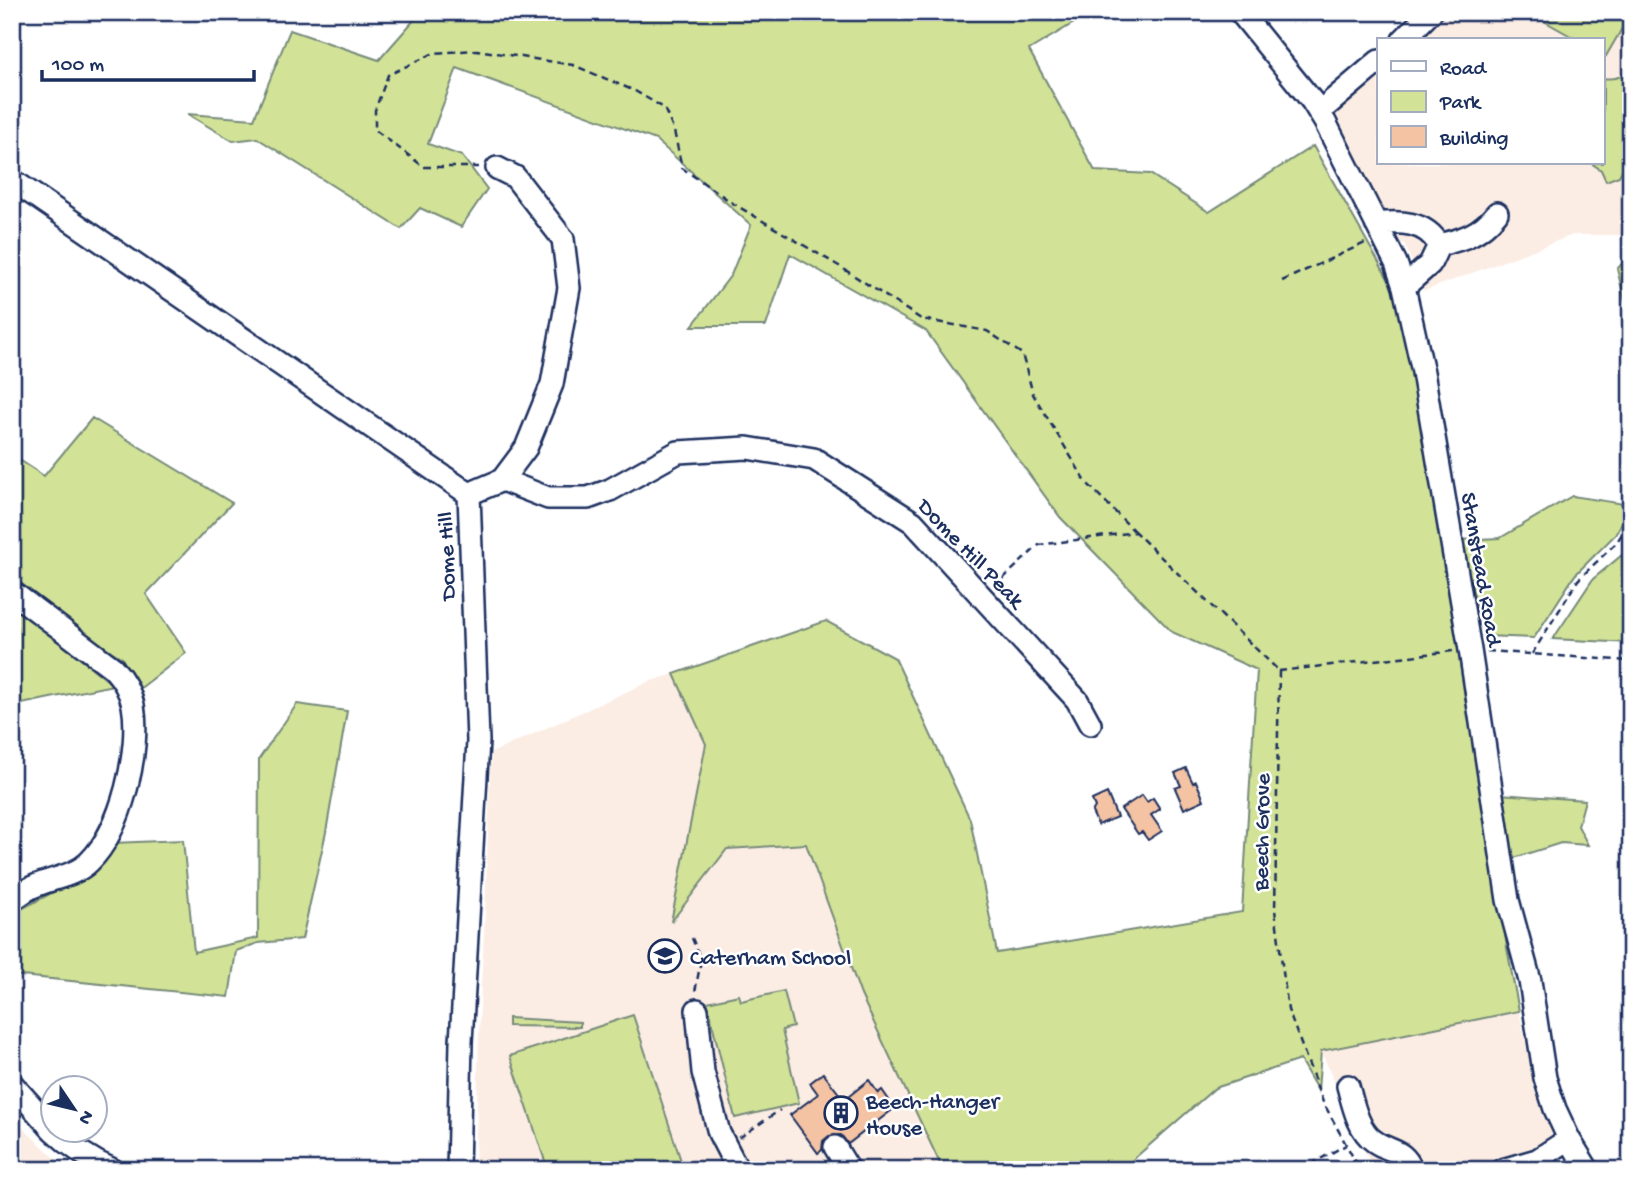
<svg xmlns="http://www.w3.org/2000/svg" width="1643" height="1182" viewBox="0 0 1643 1182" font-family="'Gochi Hand',sans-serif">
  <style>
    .built { fill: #fcede4 }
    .green { fill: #d2e397; stroke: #76897a; stroke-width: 2 }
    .building { fill: #f4c3a4; stroke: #1b2f5e; stroke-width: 2 }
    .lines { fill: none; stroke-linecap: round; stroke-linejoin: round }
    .minor-casing { stroke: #1b2f5e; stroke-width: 26 }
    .path { stroke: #1b2f5e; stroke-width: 2.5; stroke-dasharray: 7 5; stroke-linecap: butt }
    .minor { stroke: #fff; stroke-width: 21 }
    .labels { text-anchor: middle; stroke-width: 5; stroke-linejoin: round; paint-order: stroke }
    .street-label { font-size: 23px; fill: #1b2f5e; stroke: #fff }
    .poi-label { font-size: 23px; fill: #1b2f5e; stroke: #fff; text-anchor: start }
  </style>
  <rect width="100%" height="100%" fill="#fff"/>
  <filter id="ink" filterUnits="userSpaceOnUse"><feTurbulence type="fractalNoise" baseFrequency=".0143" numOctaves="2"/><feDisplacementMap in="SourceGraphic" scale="14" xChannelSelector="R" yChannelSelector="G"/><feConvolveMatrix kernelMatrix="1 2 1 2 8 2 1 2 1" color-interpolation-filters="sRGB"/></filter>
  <g filter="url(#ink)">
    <!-- built -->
    <path class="built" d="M1438 12H1631V235H1573L1424 291 1404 243 1395 246 1330 114 1379 69V163H1603V40H1411Z
      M674 674 806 844 861 995 984 1170H475L480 1004 485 917 491 753 648 682Z
      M1519 1011 1539 1101 1555 1138 1523 1170H1373L1321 1051Z
      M12 1118 68 1170H12Z"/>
    <!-- green -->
    <path class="green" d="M421 12H1092L1029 50 1095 171 1150 174 1209 212 1313 146 1395 291 1431 447 1500 794 1585 800 1578 826 1588 845 1561 843 1495 864 1507 948 1519 1011 1321 1051 1318 1091 1300 1060 1215 1088 1121 1170H943L861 995 806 844 727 849 671 922 706 744 674 674 826 621 895 658 970 819 997 953 1242 912 1257 670 1172 632 1060 517 926 331 790 254 766 326H692L731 275 751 225 656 140 457 68 428 144 462 156 487 189 461 227 420 208 401 229 257 138 233 141 187 114 254 119 290 30 379 60Z
      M1528 12H1631V13L1606 56 1603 54V40H1578Z
      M1631 64V154L1619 176 1606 181 1601 170 1591 163H1603V78C1617 80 1623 77 1631 64Z
      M1631 254V326L1617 269Z
      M92 418 232 503 146 594 186 653 138 690 122 658 69 626 12 586V455L44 476Z
      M1572 496 1631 505V507L1615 535 1575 575 1534 638 1485 636 1458 540 1500 538Z
      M1622 555 1627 569 1631 567V643L1553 639 1593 579Z
      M12 604 113 685 12 706Z
      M297 704 347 711 326 832 302 939 258 943 236 951 229 997 12 975V914L93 871 113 843 183 840 194 952 258 938 259 759Z
      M784 991 793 1027 782 1030 799 1103 735 1118 707 1002 739 995 741 1001Z
      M633 1015 684 1170H548L510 1056Z
      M508 1018 580 1022V1027L508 1026Z"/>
    <!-- building -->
    <path class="building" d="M1186 768 1193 783 1196 781 1204 800 1184 809 1175 788 1181 786 1175 773Z
      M1107 793 1117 817 1098 825 1092 812 1095 807 1092 800Z
      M1142 795 1147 802 1153 798 1160 809 1151 815 1162 831 1148 840 1142 832 1138 834 1121 809Z
      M823 1073 844 1100 869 1080 878 1093 882 1090 889 1100 886 1102 892 1110 848 1144 841 1135 829 1136 823 1141 822 1150 818 1153 790 1115 818 1094 810 1083Z"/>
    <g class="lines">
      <defs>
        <path id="minor" d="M1240 12 1312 101 1325 122 1396 263 1404 287 1423 372 1470 650 1508 900 1530 981 1545 1078 1555 1109 1569 1139 1588 1170
          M1403 40 1431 12
          M1319 112 1379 61
          M497 168 515 177 563 239 569 288 552 384 526 448 502 480
          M12 180 469 494 478 741 461 1042 458 1170
          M1376 224C1399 221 1426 221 1439 245L1430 264 1404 287
          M1439 245C1464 239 1480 234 1497 213
          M469 494 502 480 548 498H588L610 490 678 452 747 448 814 459 913 522 1077 700 1090 724
          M12 592 113 668C122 678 130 691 133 705 141 749 122 830 89 862 75 876 53 878 35 886 27 889 20 895 12 900
          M697 1010 703 1072 719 1133 738 1170
          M12 1084 52 1129
          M1348 1086C1353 1104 1358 1130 1374 1141 1391 1153 1403 1148 1412 1170
          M53 1130C71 1147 90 1160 113 1170
          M835 1147 849 1170
          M1502 1170 1537 1160 1569 1139"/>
      </defs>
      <!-- minor casing -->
      <use href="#minor" class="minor-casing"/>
      <!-- path -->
      <path class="path" d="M479 167H424L375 130V110L388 75 434 53 477 50 573 65 635 91 664 108 674 131 682 168 734 204 839 266 921 319 987 331 1022 354 1033 394 1086 482 1135 532
        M1282 281 1365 243
        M994 587 1039 545 1135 532 1278 670
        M1487 651 1631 661
        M1532 654 1578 580 1616 543 1631 521
        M1279 671 1275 910 1288 1010 1323 1102 1360 1170
        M1279 671 1453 651
        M692 938 701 960 695 992
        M739 1138 780 1110
        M1300 1170 1346 1145"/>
      <!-- minor -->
      <use href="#minor" class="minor"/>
    </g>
  </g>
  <!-- icons -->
  <defs>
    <symbol id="school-ring" viewBox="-11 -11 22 22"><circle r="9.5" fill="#fff" stroke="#1b2f5e" stroke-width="1.5"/><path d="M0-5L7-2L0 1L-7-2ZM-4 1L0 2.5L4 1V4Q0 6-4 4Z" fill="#1b2f5e"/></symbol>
    <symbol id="building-ring" viewBox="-11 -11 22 22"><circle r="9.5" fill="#fff" stroke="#1b2f5e" stroke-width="1.5"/><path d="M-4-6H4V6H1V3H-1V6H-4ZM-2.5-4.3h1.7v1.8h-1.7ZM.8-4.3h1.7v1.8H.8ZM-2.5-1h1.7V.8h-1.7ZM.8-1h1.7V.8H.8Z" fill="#1b2f5e"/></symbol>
  </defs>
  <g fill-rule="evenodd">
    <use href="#school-ring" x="646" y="937" width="38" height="38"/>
    <use href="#building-ring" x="822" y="1094" width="38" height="38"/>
  </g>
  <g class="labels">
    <!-- street labels -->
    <g class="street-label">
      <text transform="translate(972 552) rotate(46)" y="8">Dome Hill Peak</text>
      <text transform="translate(445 556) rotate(-92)" y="8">Dome Hill</text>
      <text transform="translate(1483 569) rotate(80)" y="8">Stanstead Road</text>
      <text transform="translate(1260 832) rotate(-89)" y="8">Beech Grove</text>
    </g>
    <!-- poi labels -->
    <g class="poi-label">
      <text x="690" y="964">Caterham School</text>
      <text x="866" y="1108">Beech-Hanger<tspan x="866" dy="26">House</tspan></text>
    </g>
  </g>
  <!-- margin -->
  <rect width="1643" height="1182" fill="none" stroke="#fff" stroke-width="42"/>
  <rect x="21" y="21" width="1601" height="1140" fill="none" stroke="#1b2f5e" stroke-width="2.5" filter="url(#ink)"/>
  <!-- legend -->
  <rect x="1377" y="38" width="228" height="126" fill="#ffffff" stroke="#a4acbf" stroke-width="2"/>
  <rect x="1391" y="61" width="35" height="10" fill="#ffffff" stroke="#a4acbf" stroke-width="2"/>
  <text x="1440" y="74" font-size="21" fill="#1b2f5e">Road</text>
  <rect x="1391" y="91" width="35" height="21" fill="#d2e397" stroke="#a4acbf" stroke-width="2"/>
  <text x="1440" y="108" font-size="21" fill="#1b2f5e">Park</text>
  <rect x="1391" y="126" width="35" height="21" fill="#f4c3a4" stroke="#a4acbf" stroke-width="2"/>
  <text x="1440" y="144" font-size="21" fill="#1b2f5e">Building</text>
  <!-- north arrow -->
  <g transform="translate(74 1109) rotate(125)"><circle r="33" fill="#ffffff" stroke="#a4acbf" stroke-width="2"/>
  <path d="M0-5L12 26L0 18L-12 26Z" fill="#1b2f5e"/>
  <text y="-10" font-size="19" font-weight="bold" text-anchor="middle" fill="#1b2f5e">N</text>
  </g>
  <!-- scale -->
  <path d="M42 70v10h212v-10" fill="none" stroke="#1b2f5e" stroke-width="3.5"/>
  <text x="52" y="70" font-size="21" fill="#1b2f5e" stroke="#ffffff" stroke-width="5" paint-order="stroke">100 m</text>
</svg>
